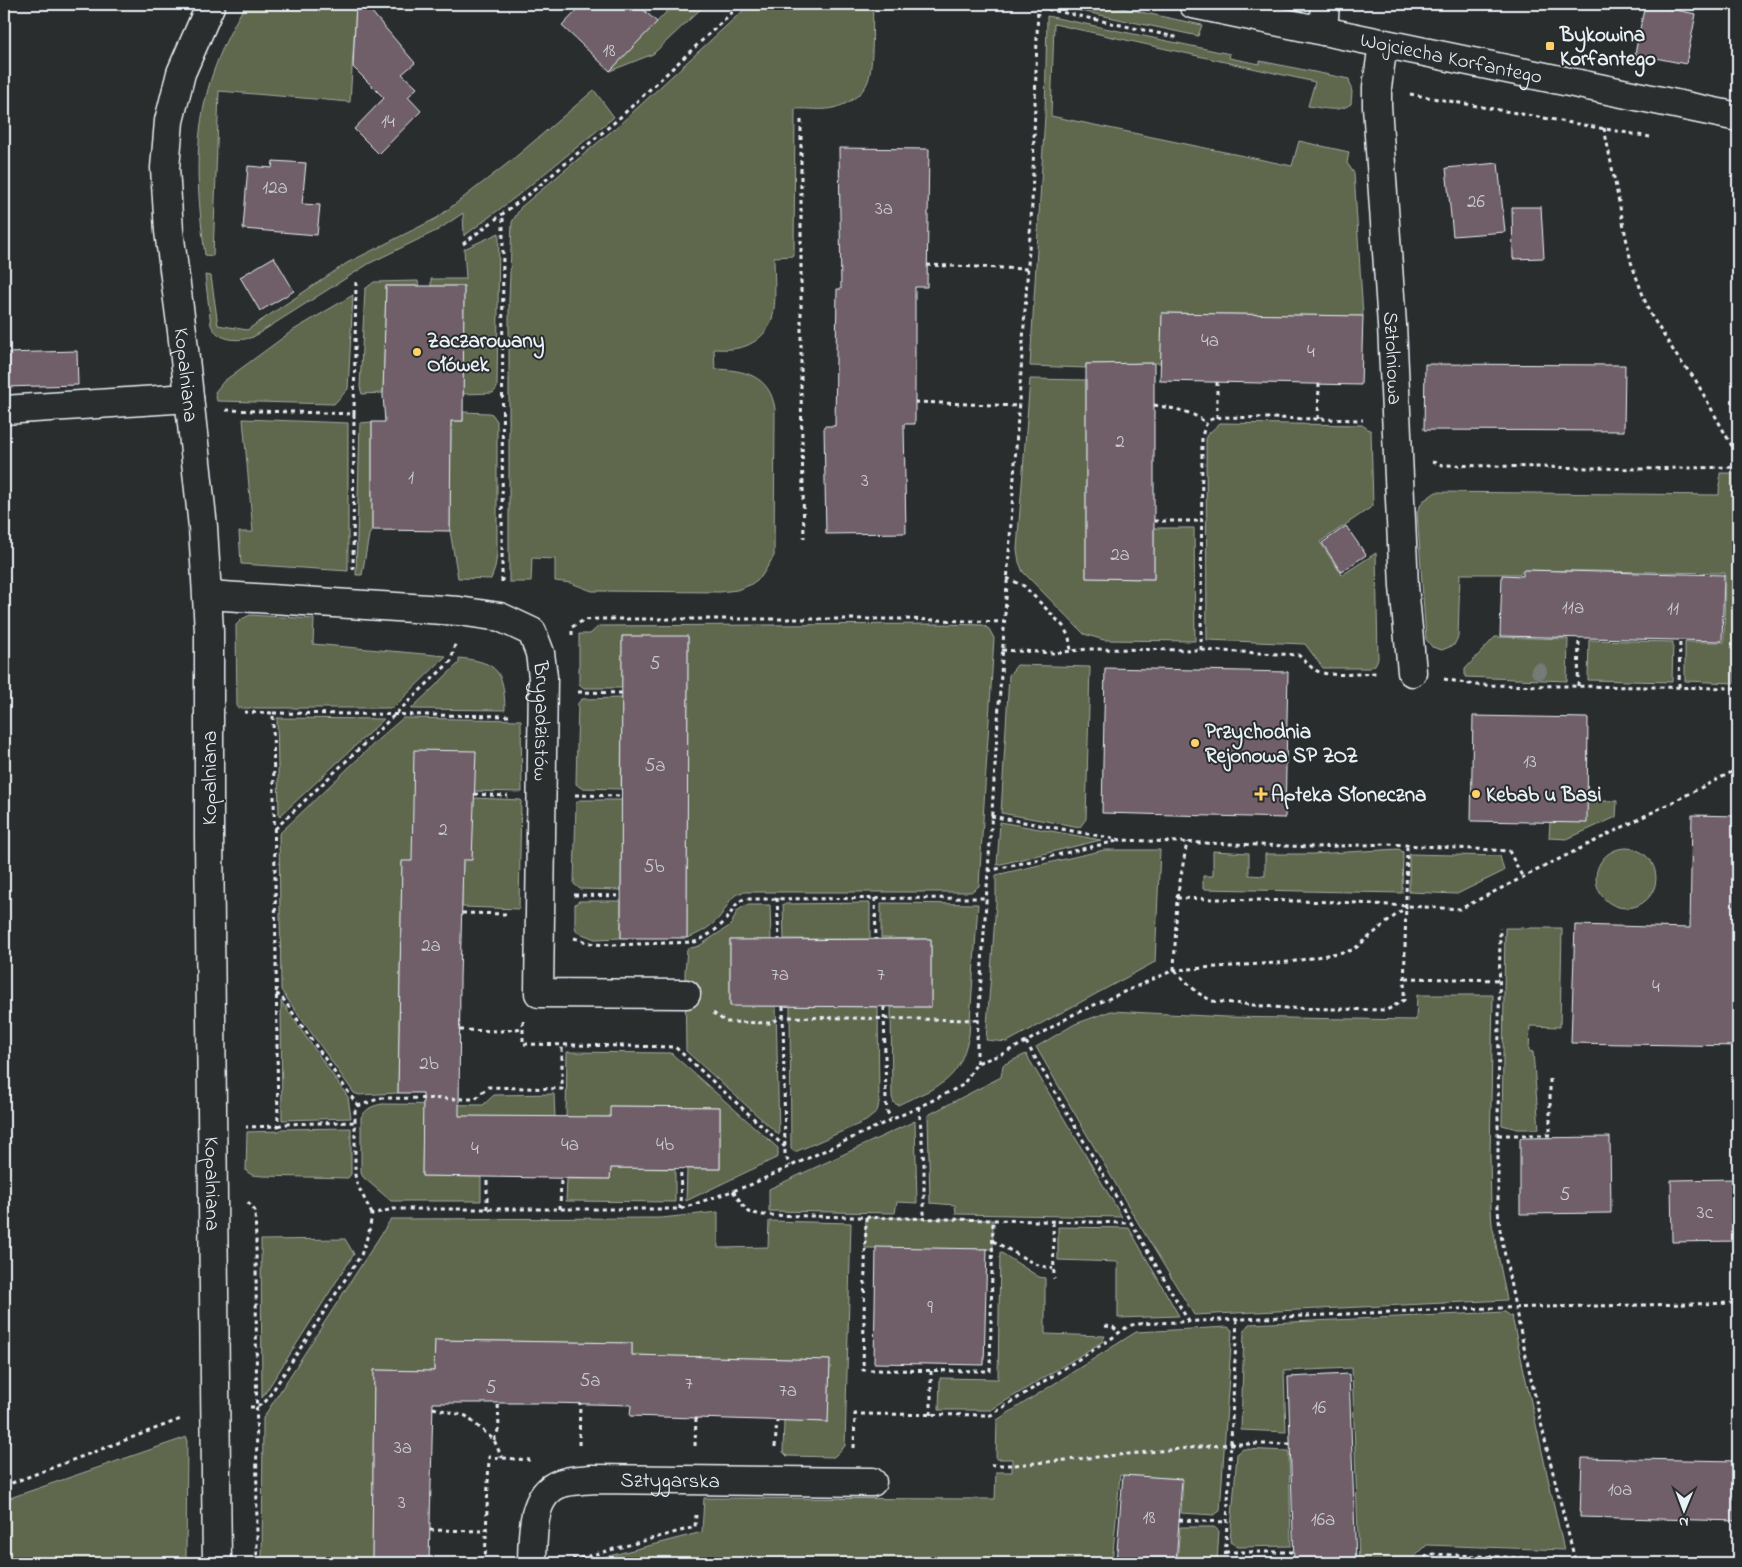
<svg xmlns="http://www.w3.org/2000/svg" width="1742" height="1567" viewBox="0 0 1742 1567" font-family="'Indie Flower',sans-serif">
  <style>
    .green { fill: #5e674e; stroke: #a3aca3 }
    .building { fill: #705f68; stroke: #e8f1f8 }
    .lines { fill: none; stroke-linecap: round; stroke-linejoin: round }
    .minor-casing { stroke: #e8f1f8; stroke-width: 31 }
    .path { stroke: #e8f1f8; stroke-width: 3; stroke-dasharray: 4 4; stroke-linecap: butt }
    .minor { stroke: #2a2d2e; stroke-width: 28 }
    .tree { fill: #747b78 }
    .poi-dot { fill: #ffd166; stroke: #2a2d2e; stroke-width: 2 }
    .labels { text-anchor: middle; stroke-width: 4; stroke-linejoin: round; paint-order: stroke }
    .number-label { font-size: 19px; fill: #caccd4 }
    .poi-label { font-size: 21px; font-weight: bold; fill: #e8f1f8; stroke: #2a2d2e; text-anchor: start }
    .street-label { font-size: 21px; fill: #e8f1f8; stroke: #2a2d2e }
  </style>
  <rect width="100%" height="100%" fill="#2a2d2e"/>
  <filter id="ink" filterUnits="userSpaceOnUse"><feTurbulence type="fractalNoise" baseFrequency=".02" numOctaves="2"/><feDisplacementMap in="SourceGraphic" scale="10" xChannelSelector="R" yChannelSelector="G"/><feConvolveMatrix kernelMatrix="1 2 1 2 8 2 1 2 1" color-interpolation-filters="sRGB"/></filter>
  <g filter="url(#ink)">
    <!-- green -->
    <path class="green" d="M246 4H356L350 102 219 91 213 256 205 255C192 155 193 92 246 4Z
      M674 4H706L653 54 610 71Z
      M750 4H873C872 23 874 64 868 81 863 95 847 105 833 108 822 111 807 108 795 109L794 256 774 257C774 274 777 304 772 319 768 334 752 346 738 348 730 350 722 349 714 349L715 369C744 370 770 375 775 409L774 556 761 577 750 585 737 590 720 592 592 591 571 583 555 581V559L532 558 531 582H509V300L512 222 521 207 620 124Z
      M1048 4H1103L1202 25 1198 36Z
      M1047 16 1230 54 1229 58 1260 64V61L1349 79 1352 92 1351 104C1338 113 1323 108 1308 106L1315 82 1054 24 1051 116 1292 166 1299 141 1349 152 1347 163 1354 173 1363 316 1162 313 1161 363 1086 364V368L1030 366 1045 115Z
      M594 90 614 117 517 196 464 236 463 213 438 230 370 263 253 337C238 342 218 341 211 325L205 275 211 276 218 325 247 330 347 263 437 218 512 160Z
      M499 233 497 388 493 393 463 394 464 286H431V279H466L464 249Z
      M418 281 419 286H386L383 393 362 394 360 387 365 289 374 282Z
      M353 295 348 389 334 404 217 401 215 392 224 381 292 331Z
      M1030 379 1086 380V578L1154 579V528H1194L1195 641 1104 640 1084 634 1023 572 1019 562 1017 549Z
      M463 412 489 413 492 414 497 421V554L495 568 491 579 458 578 450 531 451 421H463Z
      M243 419 348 423V571L241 564 239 532H253Z
      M372 422V530L369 535 362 575H356L360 423Z
      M1220 423 1362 425 1371 431 1373 506 1320 542 1342 575 1376 553 1378 659 1375 665 1369 668H1323L1305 644 1207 640 1206 436Z
      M1720 473H1738L1734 683 1685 681V642H1724L1725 573 1522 570 1521 574H1460L1458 637 1454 645 1442 650 1432 647 1426 639 1417 512 1423 501 1436 492 1719 495Z
      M250 615 314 619 313 644 446 656 393 708H237L236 625 242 619Z
      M937 624 983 625 989 629 994 638 979 886 971 892H743C730 895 729 904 722 914 714 925 700 934 687 938L688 637 622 636V688H584L579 684V634H590L599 626Z
      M1495 637 1568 639 1567 681 1465 677V669Z
      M1589 640 1673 642 1672 682 1588 680Z
      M459 658C499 662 504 672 505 710L411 709 459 663Z
      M1017 665 1090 667 1086 819 1080 827 1001 813 1009 675Z
      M622 698 621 789 581 788 576 784 578 703 582 699Z
      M277 718 384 719 279 817Z
      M403 718 521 720 522 792 474 791 412 861 402 862 398 1093 359 1095 354 1093 281 990 279 834 382 736Z
      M474 798 521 800 519 909 462 907 463 860Z
      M580 800H622L621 890 580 889 574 884 576 803Z
      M1587 801H1617L1616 817 1567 839 1549 838 1550 822Z
      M1000 822 1101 840 997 865Z
      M1596 878a30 30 0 1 1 60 0a30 30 0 1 1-60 0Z
      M1399 849 1403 852 1402 893 1203 889V876H1213V851L1249 853V875L1265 876V854H1312Z
      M1104 850H1160L1155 962 1007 1042 986 1040 996 903V875Z
      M1409 854 1500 856 1504 871 1457 894 1409 892Z
      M579 901H621V938L595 939 577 932 575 927V904Z
      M870 903V939H784L783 904Z
      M881 903 978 904 969 1035C958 1085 939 1085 898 1105L894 1103 892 1097 891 1007H931V939L881 938Z
      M746 905H770L771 940H730V1005L776 1006 779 1135 686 1051 685 972 687 949 699 946 731 925 737 911Z
      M1505 928H1562L1560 1027 1530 1026 1529 1051 1533 1052 1539 1129H1517L1502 1125Z
      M1417 995H1493L1490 1156 1491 1208 1492 1224 1507 1300 1194 1315 1137 1221 1036 1047 1075 1024 1111 1011 1226 1017 1416 1020Z
      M281 1001 348 1097 351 1118 282 1120Z
      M790 1006 878 1007 879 1103 877 1112 866 1121 795 1152 791 1149Z
      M567 1052 671 1053 778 1148V1157L686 1201 687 1169H720V1107L611 1106 610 1117H566Z
      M1026 1054 1122 1217 956 1214 955 1205 930 1203 928 1115 1001 1077 1003 1065Z
      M554 1094 555 1117 423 1116 422 1176 481 1177V1201H391L363 1177 361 1173V1117C367 1108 372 1106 382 1104L483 1105 494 1095Z
      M915 1121 917 1203 897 1202 895 1213 769 1211V1189Z
      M351 1128V1174L348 1178 262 1176 252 1175 246 1171 247 1132 279 1131 282 1129Z
      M611 1168 675 1169V1202L566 1201 567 1179H610Z
      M718 1212V1248L768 1247 769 1221 851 1223 845 1446 834 1457 787 1456 783 1452 784 1420 828 1422 830 1360 632 1355V1343L435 1340 434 1371 374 1370 372 1563H262L263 1418 391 1219 661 1218Z
      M866 1217 993 1220V1249L865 1248Z
      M1058 1227 1129 1228 1179 1316 1118 1318V1262L1058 1260Z
      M345 1239 354 1254 262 1398 261 1240Z
      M1000 1252 1039 1277 1045 1278V1334L1105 1336 1102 1342 991 1410H939L940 1378 998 1379Z
      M1505 1312 1512 1317 1564 1550 1427 1545 1408 1563H1359L1352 1368 1284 1371 1286 1432 1241 1430 1244 1330 1249 1324Z
      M1228 1327 1232 1330 1220 1511 1214 1515 1181 1513 1183 1479 1120 1475 1112 1563H582L702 1532 704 1498 995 1499 996 1472H1012V1459H996L997 1420 1136 1332Z
      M187 1437 186 1563H4V1500Z
      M1243 1449 1289 1451 1291 1546 1238 1547 1230 1542 1237 1454Z
      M1180 1527H1214L1219 1531 1217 1563H1177Z
      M1235 1557 1292 1559V1563H1229Z"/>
    <!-- building -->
    <path class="building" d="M356 4H365L415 63 402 74 417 88 408 97 421 111 379 154 354 129 384 98 353 67Z
      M583 4H637L657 22 610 71 562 26Z
      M1645 4 1696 14 1686 64 1635 54Z
      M839 148 929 149 927 287H915V424H904L906 533 826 534 824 426H835L837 289H841Z
      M273 161 306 163 302 204 320 205 317 235 243 229 248 166 272 168Z
      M1498 163 1505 232 1453 236 1446 168Z
      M1512 207H1541L1544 258 1513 259Z
      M274 257 294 291 260 311 240 277Z
      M386 286H464L463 421H451L450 531 372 530V422H385L383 395Z
      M1162 313 1363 316 1361 385 1160 381Z
      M77 351 78 385 4 387V353Z
      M1154 363V579L1086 578V364Z
      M1425 364 1625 365 1624 431 1424 430Z
      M1346 526 1366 555 1341 572 1322 543Z
      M1523 570 1724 575 1722 641 1500 636 1502 575 1523 576Z
      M622 636H688L687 938H621Z
      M1105 668 1288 672 1285 818 1102 813Z
      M1473 716 1588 718 1587 823 1471 821Z
      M414 750 476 751 472 860H463L460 979 459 1116 610 1117V1106L720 1107V1169L611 1168 610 1179 422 1176 423 1093H398L402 861H412Z
      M1692 815 1738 816V1046L1571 1043 1575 925 1690 928Z
      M931 939V1007L730 1006V940Z
      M1610 1137 1611 1213 1520 1214V1138Z
      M1738 1179V1241L1672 1242 1671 1180Z
      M876 1247 987 1249 984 1365 874 1363Z
      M435 1340 632 1343V1355L830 1360 828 1422 630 1416 631 1405 548 1403H433L429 1563H372L374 1370 434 1371Z
      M1349 1374 1356 1563H1294L1288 1377Z
      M1582 1458 1738 1461V1521L1580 1517Z
      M1123 1475 1182 1479 1176 1563H1116Z"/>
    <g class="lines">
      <defs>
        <g id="minor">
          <path id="s1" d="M211 4 181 73 169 121 165 168 169 231 182 331 203 527 209 631V836L217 1563"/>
          <path id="s2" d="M1193 4 1738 117"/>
          <path d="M1323 31 1325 4"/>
          <path id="s3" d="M1383 44 1377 87V106L1392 325 1404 586 1412 672"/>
          <path d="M4 410 189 398"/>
          <path id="s4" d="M208 595 459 611 500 617 532 632 540 653 543 677 539 993 686 994"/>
          <path id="s5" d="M532 1563C533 1535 530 1489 566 1482 575 1480 584 1480 593 1479L872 1482"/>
        </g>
      </defs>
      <!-- minor casing -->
      <use href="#minor" class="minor-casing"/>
      <!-- path -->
      <path class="path" d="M1024 4 1180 38
        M1410 94 1650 137
        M801 120V391L804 538
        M1604 128 1631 262 1649 312 1678 358 1695 379 1738 457
        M463 244 534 190 616 121 741 4
        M927 265 1028 269
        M1217 382V418
        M915 402 1019 406
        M1154 405C1173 409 1191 410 1206 423
        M226 410 354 414 353 569
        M354 414 356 281
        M1318 419 1319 384
        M1432 462 1443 465 1639 469 1738 467
        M1154 521H1201
        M1007 578 1024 586 1063 626 1069 637 1071 651
        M502 582 503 213
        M572 635V627L584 620 599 619H902L1004 622
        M1002 650 1055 653 1087 649 1201 650 1298 655C1304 659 1310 667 1315 670 1329 678 1362 673 1378 673
        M1201 650 1202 436C1207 420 1207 419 1223 417L1363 420
        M1444 679 1476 685 1738 688
        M1578 686 1579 638
        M1679 687 1680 640
        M578 692 622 693
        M244 712 273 713 278 1126 246 1127
        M273 713 510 716
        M474 794 508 796
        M575 795 622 796
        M991 816 1121 840 1315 847 1387 844 1509 851 1523 878
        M275 829 451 661 455 644
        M988 871 1121 840
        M574 895 621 896
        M777 898 779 939
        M875 898 876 939
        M1177 898 1187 842
        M462 913 507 914
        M574 938 594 944 612 945 695 942C706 937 718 929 726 920 733 912 733 904 744 899L987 898
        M1174 970 1177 898 1338 902 1460 909 1738 769
        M1175 971 1198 993 1212 1001 1284 1008 1387 1010 1404 1000 1407 846
        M1406 978 1500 980
        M276 994 281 996 358 1106
        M783 1006 785 1154 790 1166
        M884 1007 886 1102 887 1111 891 1119
        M713 1013 726 1022 770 1023 783 1017 978 1020
        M523 1021V1044L675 1047 785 1147
        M460 1030 501 1031 523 1028
        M1026 1042 1189 1322
        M977 1063V1039L1032 204 1038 4
        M919 1107 924 1164V1219
        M278 1126 284 1124 356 1122
        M1498 1135H1550V1079
        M733 1191 748 1212 762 1215 1131 1223
        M248 1202 255 1211 256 1240 257 1563
        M487 1209V1178
        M560 1209 561 1179
        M680 1209 681 1169
        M372 1214 357 1184 355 1175V1111L358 1106 381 1098 475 1099 488 1087 562 1089V1045
        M866 1217 863 1370 990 1371 993 1220
        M1053 1222 1054 1279
        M993 1241 1035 1264 1053 1269
        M1105 1326 1113 1327 1119 1333
        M250 1407H257L266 1401 361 1255 369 1232 372 1214 393 1209H680L750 1185 919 1107 963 1085 977 1063 1000 1055 1026 1042 1076 1013 1174 970 1290 962 1353 950 1407 906
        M433 1408 466 1416 494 1440 502 1458
        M931 1415V1371
        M494 1440 499 1428 498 1402
        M579 1445 580 1403
        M695 1446 696 1418
        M775 1447 777 1420
        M854 1448 855 1414 991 1415 1112 1338 1128 1326 1136 1324 1452 1309 1738 1303
        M991 1465H1015L1231 1444H1290
        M4 1486 181 1419
        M1179 1520 1227 1522
        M430 1530 486 1531
        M1225 1552H1294
        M485 1563 489 1457 530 1460
        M568 1563V1559H577L695 1527 696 1515
        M1225 1563 1237 1319
        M1419 1563 1429 1554 1575 1560 1546 1445 1515 1307 1500 1230 1498 1209V1120L1500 928
        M1575 1563V1560L1718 1563"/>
      <!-- minor -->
      <use href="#minor" class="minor"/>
    </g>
    <!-- trees -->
    <circle class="tree" cx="1539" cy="671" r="8"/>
  </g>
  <!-- markers -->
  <g class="poi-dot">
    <rect x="1545" y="41" width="10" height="10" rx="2.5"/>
    <circle cx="417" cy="352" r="5"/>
    <circle cx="1195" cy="743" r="5"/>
    <path d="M1258.5 786.5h5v5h5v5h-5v5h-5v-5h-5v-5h5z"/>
    <circle cx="1476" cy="794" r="5"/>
  </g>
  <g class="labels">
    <!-- number labels -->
    <g class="number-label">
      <text x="609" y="56">18</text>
      <text x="388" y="127">14</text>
      <text x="275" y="193">12a</text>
      <text x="1476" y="207">26</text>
      <text x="884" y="214">3a</text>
      <text x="1210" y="346">4a</text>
      <text x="1311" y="357">4</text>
      <text x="1120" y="447">2</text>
      <text x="411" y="483">1</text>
      <text x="865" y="486">3</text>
      <text x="1120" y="560">2a</text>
      <text x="1573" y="613">11a</text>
      <text x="1673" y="614">11</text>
      <text x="655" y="669">5</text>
      <text x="1530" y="767">13</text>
      <text x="655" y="771">5a</text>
      <text x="443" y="835">2</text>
      <text x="654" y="872">5b</text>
      <text x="431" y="951">2a</text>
      <text x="780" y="980">7a</text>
      <text x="881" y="980">7</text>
      <text x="1656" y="992">4</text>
      <text x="429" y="1069">2b</text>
      <text x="570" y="1150">4a</text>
      <text x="665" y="1150">4b</text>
      <text x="475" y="1154">4</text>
      <text x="1565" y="1200">5</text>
      <text x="1705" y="1218">3c</text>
      <text x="930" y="1313">9</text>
      <text x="590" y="1386">5a</text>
      <text x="689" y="1389">7</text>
      <text x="491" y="1393">5</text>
      <text x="788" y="1396">7a</text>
      <text x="1319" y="1413">16</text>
      <text x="403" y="1453">3a</text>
      <text x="1620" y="1495">10a</text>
      <text x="402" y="1508">3</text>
      <text x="1149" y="1523">18</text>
      <text x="1323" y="1525">16a</text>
    </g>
    <!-- poi labels -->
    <g class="poi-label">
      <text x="1560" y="41">Bykowina<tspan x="1560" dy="24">Korfantego</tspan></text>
      <text x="427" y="347">Zaczarowany<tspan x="427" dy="24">Ołówek</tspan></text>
      <text x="1205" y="738">Przychodnia<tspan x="1205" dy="24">Rejonowa SP ZOZ</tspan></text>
      <text x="1271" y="801">Apteka Słoneczna</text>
      <text x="1486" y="801">Kebab u Basi</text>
    </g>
    <!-- street labels -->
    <g class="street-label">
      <text dy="7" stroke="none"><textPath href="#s2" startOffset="264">Wojciecha Korfantego</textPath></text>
      <text dy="7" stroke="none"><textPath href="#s3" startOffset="315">Sztolniowa</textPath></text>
      <text dy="7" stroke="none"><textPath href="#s1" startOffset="380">Kopalniana</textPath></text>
      <text dy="7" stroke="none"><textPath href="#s4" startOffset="419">Brygadzistów</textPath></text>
      <text transform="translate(209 778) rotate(-90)" y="7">Kopalniana</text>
      <text dy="7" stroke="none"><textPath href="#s1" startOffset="1190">Kopalniana</textPath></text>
      <text dy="7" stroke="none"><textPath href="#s5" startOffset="200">Sztygarska</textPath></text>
    </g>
  </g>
  <!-- margin -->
  <rect width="1742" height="1567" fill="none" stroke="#2a2d2e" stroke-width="20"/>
  <rect x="10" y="10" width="1722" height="1547" fill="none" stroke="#e8f1f8" stroke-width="2" filter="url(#ink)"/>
  <!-- north arrow -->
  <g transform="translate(1684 1510) rotate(181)" stroke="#2a2d2e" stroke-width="4" paint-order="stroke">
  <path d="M0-4L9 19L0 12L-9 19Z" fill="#e8f1f8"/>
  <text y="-8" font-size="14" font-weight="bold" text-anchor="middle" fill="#e8f1f8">N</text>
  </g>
</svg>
